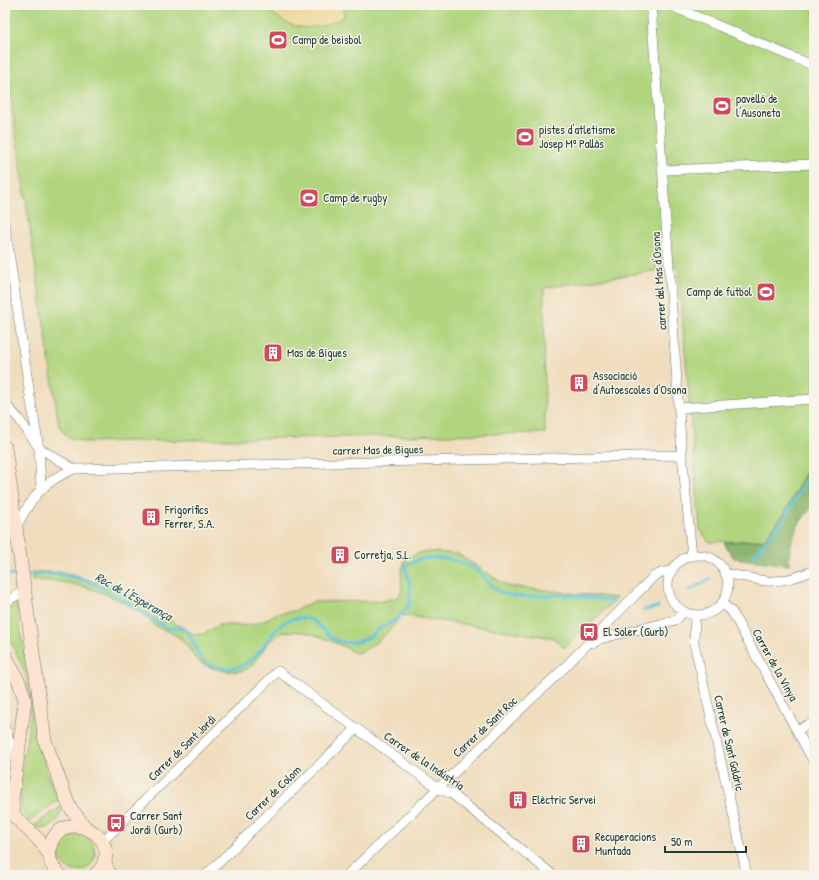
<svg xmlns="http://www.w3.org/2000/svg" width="819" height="880" viewBox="0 0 819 880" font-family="'Patrick Hand',sans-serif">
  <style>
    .green { fill: #b0d57e; stroke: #688959 }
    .forest { fill: #8cb66d; stroke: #567a50 }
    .sand { fill: #eeda9e; stroke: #868c69 }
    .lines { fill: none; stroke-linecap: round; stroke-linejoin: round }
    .stream { stroke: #5fc3dd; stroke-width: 3 }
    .street-casing { stroke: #687564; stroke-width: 10 }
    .secondary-casing { stroke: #687564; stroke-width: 14 }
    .street { stroke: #fff; stroke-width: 9 }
    .secondary { stroke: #fde4d0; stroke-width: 13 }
    .labels { text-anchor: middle; stroke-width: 3; stroke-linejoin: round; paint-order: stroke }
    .poi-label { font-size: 12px; fill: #1f3d34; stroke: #f7f3e8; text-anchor: start }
    .street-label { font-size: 12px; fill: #1f3d34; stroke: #f7f3e8 }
    .water-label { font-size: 13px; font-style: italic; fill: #2f5e5e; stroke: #f7f3e8 }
  </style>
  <rect width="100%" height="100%" fill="#f7f3e8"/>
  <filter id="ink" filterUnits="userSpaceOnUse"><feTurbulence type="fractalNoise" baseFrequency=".025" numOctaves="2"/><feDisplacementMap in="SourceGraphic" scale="8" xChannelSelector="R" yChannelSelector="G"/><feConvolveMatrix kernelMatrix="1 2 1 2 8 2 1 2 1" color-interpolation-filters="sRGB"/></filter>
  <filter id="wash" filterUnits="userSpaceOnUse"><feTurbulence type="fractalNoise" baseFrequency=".012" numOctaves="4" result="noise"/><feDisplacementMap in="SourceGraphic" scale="16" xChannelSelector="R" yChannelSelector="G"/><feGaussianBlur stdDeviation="0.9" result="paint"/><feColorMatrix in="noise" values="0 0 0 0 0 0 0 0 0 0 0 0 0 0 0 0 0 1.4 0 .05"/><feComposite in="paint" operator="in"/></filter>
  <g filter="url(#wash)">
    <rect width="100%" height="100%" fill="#f0ddbd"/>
    <!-- green -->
    <path class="green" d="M5 5H814V456L785 513 764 540 709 542 700 529 678 267 544 288 545 433 83 442 68 437 59 426 5 59Z
      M425 551 458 554 507 586 617 598 564 648 554 638 401 615C393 628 370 652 355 653 338 643 297 623 278 635 251 652 263 680 216 669 189 663 195 649 178 637 172 632 164 630 157 627 150 623 147 616 141 612 110 593 69 578 32 581V572H62L96 582 111 583 124 593 195 635 204 634 218 625H250L264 621 275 614 294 611 313 602 384 601 398 597 402 591 401 572 406 558Z
      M16 602 39 747 48 777 58 800 28 822C9 794 30 743 30 711 31 685 20 657 7 635L10 632 7 627H5V612Z
      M60 807C62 823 48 833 34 826Z
      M59 853a18 18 0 1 1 36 0a18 18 0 1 1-36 0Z"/>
    <!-- forest -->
    <path class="forest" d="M814 456V506C797 521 788 542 789 565L734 558 724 543 764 540 785 513Z"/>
    <!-- sand -->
    <path class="sand" d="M265 5H342L344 17C312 33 289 32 265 5Z"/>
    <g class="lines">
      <!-- stream -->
      <path class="stream" d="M752 557 784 519 814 465
        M5 575H20
        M25 575C37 575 50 573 62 575 104 581 131 608 166 627 172 631 180 625 186 631 201 647 191 663 221 668 269 674 263 615 303 618 319 619 322 632 334 639 345 645 362 643 371 636 375 633 379 628 383 626 386 624 391 623 394 621 400 617 406 609 410 603V586L405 566C423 553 456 557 475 569 486 576 491 590 505 594 521 599 540 595 557 595 576 594 596 599 614 602
        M688 591 710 579
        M644 610 658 607"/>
    </g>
  </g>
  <g filter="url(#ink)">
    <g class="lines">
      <defs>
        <path id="street" d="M651 5 682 455 692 556
          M669 5 814 66
          M664 170 814 164
          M5 225 30 396 39 448 41 488
          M5 404 19 419 39 448 74 469
          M679 408 814 399
          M16 528C31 498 42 482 74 469L682 455
          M668 585a30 30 0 1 1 60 0a30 30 0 1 1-60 0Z
          M725 574C739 575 752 579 766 581 782 582 799 577 814 570
          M5 602 24 591
          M722 603 732 612 814 762
          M695 615 694 643 747 875
          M593 643 600 639 676 620 684 611
          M5 727 9 741 18 758
          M797 730 814 722
          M101 840 108 836 278 671 413 770 438 788 452 794 553 875
          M206 875 357 728
          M347 875 562 670 654 576 663 572 672 571"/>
        <path id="secondary" d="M5 447 45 741 69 806 85 827
          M5 655 19 682 25 700 12 801 15 817 39 840 49 854
          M104 860 110 875
          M60 875C52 868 48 858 50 847 61 801 133 840 95 875"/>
      </defs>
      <!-- street casing -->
      <use href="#street" class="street-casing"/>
      <!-- secondary casing -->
      <use href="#secondary" class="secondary-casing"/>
      <!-- street -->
      <use href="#street" class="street"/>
      <!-- secondary -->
      <use href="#secondary" class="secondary"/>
    </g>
  </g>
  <!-- icons -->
  <defs>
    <symbol id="stadium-square" viewBox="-11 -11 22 22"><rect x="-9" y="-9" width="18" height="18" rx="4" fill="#d1495b" stroke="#f7f3e8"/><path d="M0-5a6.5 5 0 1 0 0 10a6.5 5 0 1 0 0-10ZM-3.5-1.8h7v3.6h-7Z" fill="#fff"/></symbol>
    <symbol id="building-square" viewBox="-11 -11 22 22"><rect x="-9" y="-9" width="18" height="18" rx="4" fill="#d1495b" stroke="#f7f3e8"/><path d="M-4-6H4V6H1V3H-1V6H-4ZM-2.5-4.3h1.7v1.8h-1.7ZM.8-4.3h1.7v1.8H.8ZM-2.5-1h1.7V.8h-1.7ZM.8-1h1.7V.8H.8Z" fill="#fff"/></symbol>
    <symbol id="bus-square" viewBox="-11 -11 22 22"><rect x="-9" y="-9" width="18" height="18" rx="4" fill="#d1495b" stroke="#f7f3e8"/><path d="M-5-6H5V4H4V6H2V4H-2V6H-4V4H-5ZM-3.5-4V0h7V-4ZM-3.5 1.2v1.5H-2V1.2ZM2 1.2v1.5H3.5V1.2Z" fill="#fff"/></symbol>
  </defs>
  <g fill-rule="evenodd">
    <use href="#stadium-square" x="267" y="29" width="22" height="22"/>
    <use href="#stadium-square" x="711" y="95" width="22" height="22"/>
    <use href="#stadium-square" x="514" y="126" width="22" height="22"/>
    <use href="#stadium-square" x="298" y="187" width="22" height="22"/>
    <use href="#stadium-square" x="755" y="281" width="22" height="22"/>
    <use href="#building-square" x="262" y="342" width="22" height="22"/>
    <use href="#building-square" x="568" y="372" width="22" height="22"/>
    <use href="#building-square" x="140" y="506" width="22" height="22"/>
    <use href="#building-square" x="329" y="544" width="22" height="22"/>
    <use href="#bus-square" x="578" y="621" width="22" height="22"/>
    <use href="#building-square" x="507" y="789" width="22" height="22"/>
    <use href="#bus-square" x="105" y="812" width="22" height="22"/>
    <use href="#building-square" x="570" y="833" width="22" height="22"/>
  </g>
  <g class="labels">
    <!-- poi labels -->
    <g class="poi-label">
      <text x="292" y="44">Camp de beisbol</text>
      <text x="736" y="103">pavelló de<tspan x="736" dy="14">l'Ausoneta</tspan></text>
      <text x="539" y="134">pistes d'atletisme<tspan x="539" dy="14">Josep Mª Pallàs</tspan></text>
      <text x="323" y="202">Camp de rugby</text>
      <text x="752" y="296" text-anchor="end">Camp de futbol</text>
      <text x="287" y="357">Mas de Bigues</text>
      <text x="593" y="380">Associació<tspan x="593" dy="14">d'Autoescoles d'Osona</tspan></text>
      <text x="165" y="514">Frigorífics<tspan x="165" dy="14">Ferrer, S.A.</tspan></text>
      <text x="354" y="559">Corretja, S.L.</text>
      <text x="603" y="636">El Soler (Gurb)</text>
      <text x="532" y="804">Elèctric Servei</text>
      <text x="130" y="820">Carrer Sant<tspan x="130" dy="14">Jordi (Gurb)</tspan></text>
      <text x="595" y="841">Recuperacions<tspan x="595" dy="14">Muntada</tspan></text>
    </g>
    <!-- street labels -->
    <g class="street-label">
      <text transform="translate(659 281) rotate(-94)" y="4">carrer del Mas d'Osona</text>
      <text transform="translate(378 450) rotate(-1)" y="4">carrer Mas de Bigues</text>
      <text transform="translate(775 665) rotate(61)" y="4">Carrer de la Vinya</text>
      <text transform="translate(485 727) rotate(-43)" y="4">Carrer de Sant Roc</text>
      <text transform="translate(729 743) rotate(77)" y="4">Carrer de Sant Galdric</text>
      <text transform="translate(182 748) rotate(-44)" y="4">Carrer de Sant Jordi</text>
      <text transform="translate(424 761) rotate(34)" y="4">Carrer de la Indústria</text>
      <text transform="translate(273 793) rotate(-44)" y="4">Carrer de Colom</text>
    </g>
    <!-- water labels -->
    <g class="water-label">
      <text transform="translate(134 596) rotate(29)" y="5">Rec de l'Esperança</text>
    </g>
  </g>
  <!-- margin -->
  <rect width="819" height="880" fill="none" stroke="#f7f3e8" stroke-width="20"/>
  <!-- scale -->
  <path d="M665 846v6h81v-6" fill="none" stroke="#1f3d34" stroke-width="2"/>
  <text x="671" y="846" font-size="12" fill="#1f3d34" stroke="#f7f3e8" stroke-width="3" paint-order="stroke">50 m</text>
</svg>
